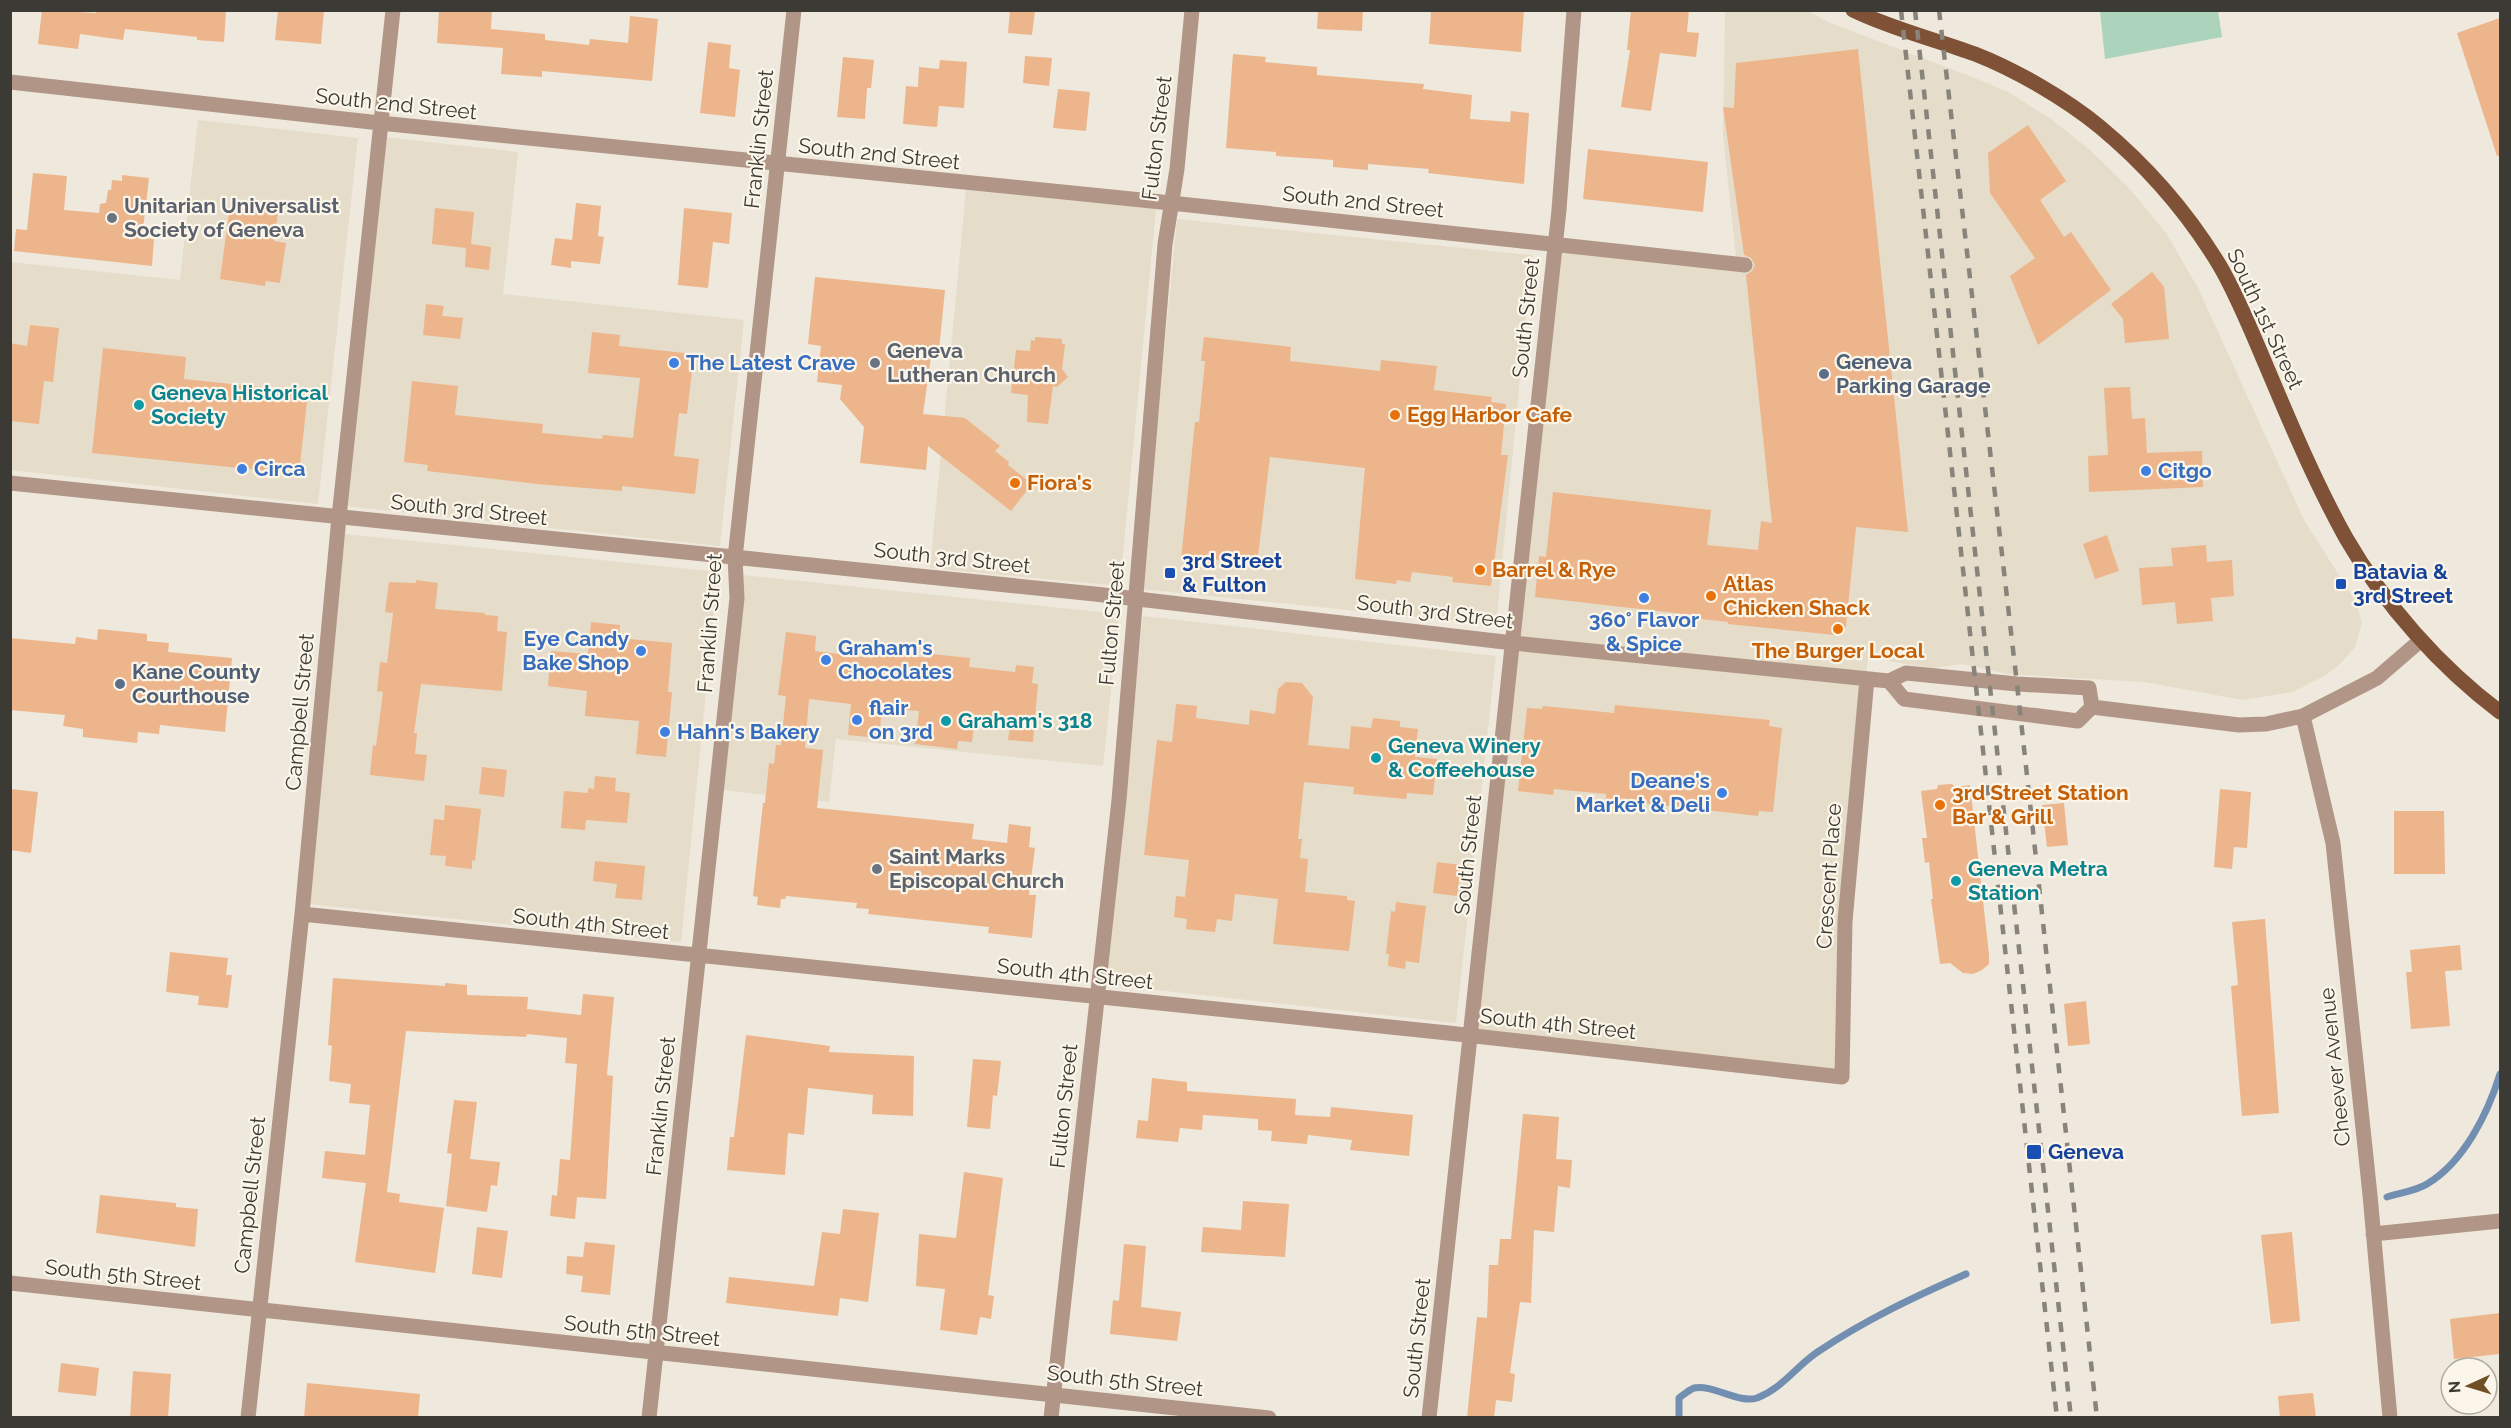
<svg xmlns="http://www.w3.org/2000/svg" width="2511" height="1428" viewBox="0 0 2511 1428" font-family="Raleway,sans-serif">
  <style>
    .built { fill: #e5ddc9 }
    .green { fill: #acd3bc }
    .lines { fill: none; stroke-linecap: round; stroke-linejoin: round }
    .stream { stroke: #728fb1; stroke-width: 7 }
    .building { fill: #edb58b }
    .street { stroke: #b19687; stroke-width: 15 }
    .primary { stroke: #7f5136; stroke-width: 15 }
    .rail { stroke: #88847c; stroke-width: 4.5; stroke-dasharray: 10 10; stroke-linecap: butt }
    .worship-dot { fill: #6b7280; stroke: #fbf6e9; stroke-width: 2 }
    .shop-dot { fill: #3f7fe0; stroke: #fbf6e9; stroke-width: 2 }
    .service-dot { fill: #5c6f8a; stroke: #fbf6e9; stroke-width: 2 }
    .culture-dot { fill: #0f9aa8; stroke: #fbf6e9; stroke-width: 2 }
    .food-dot { fill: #e8710a; stroke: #fbf6e9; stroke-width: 2 }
    .transit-dot { fill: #1a4fb4; stroke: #fbf6e9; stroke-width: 2 }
    .labels { text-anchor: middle; stroke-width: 4.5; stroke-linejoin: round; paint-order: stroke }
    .street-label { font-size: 21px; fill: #3c3a35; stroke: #fbf6e9 }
    .worship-label { font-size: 21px; font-weight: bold; fill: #5b616d; stroke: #fbf6e9; text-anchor: start }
    .service-label { font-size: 21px; font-weight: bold; fill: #4e5e75; stroke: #fbf6e9; text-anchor: start }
    .shop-label { font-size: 21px; font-weight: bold; fill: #366cbe; stroke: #fbf6e9; text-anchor: start }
    .culture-label { font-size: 21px; font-weight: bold; fill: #0d838f; stroke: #fbf6e9; text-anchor: start }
    .food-label { font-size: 21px; font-weight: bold; fill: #c56008; stroke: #fbf6e9; text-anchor: start }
    .transit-label { font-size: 21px; font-weight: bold; fill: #164399; stroke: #fbf6e9; text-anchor: start }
  </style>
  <rect width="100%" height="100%" fill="#eee9dc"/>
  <!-- built -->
  <path class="built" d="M1725 11H1808L1828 22 1975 78 2008 92 2051 119 2090 150 2130 189 2166 233 2198 288 2304 520 2356 602 2362 623 2355 647 2340 664 2326 675 2293 692 2243 700 2144 682 2008 674 1962 664 1932 668 1868 658 1837 941 1835 1071 1477 1030 1558 248 1737 267 1723 135Z
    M198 120 358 138 318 504 11 470V262L180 280Z
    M384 137 518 152 503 294 744 320 720 546 345 506Z
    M966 190 1156 209 1120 586 930 568Z
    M1177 219 1532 255 1496 625 1141 589Z
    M345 534 718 572 681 942 308 904Z
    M743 575 1119 614 1103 766 836 739 829 802 722 790Z
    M1143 616 1496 656 1456 1023 1102 984Z"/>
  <!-- green -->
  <path class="green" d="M2100 11H2218L2222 37 2105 59Z"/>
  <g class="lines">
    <!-- stream -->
    <path class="stream" d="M2387 1197C2399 1193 2416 1191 2427 1184 2464 1162 2488 1113 2500 1074
      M1679 1418V1398C1683 1395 1689 1390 1694 1388 1713 1384 1739 1404 1757 1398 1783 1388 1797 1365 1819 1351 1867 1319 1914 1297 1966 1274"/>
  </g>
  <!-- building -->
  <path class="building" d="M42 10 96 13V10H226L224 42 197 40V37L125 29 123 40 80 34 78 49 38 44Z
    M278 10H324L321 44 275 40Z
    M439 10H492L491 29 545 34V40L589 45 590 39 628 43 630 16 658 19 652 81 542 71V77L501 74 503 48 437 43Z
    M1010 10H1035L1032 35 1008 33Z
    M1318 10H1363L1362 31 1317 29Z
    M1431 10H1524L1521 52 1429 44Z
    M1631 10H1689L1687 32 1699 33 1696 57 1660 53 1651 111 1621 107 1630 50H1627Z
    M2500 18V156H2497L2457 33Z
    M708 42 731 45 729 68 740 70 735 117 700 113Z
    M1858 49 1908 532 1856 527 1846 627 1835 635 1728 624V622L1701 619V616L1535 597 1539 556 1546 557 1553 492 1711 510 1707 545 1758 550 1761 521 1772 523 1746 275 1752 271 1755 265 1751 258 1744 255 1723 107 1734 108 1736 63Z
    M1233 54 1266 57 1265 62 1317 67V75L1424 84 1423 89 1472 95 1470 119 1510 122 1511 111 1529 113 1524 184 1428 173 1429 169 1368 164V170L1333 167V160L1276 156V152L1226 148Z
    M1025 56 1052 58 1049 86 1023 83Z
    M843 57 874 60 871 88H867L865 119 837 117Z
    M940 60 967 62 964 108 939 106 937 127 903 124 906 86 918 87 919 67 939 69Z
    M1058 89 1090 92 1086 131 1053 128Z
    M2028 125 2066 181 2040 200 2064 237 2071 232 2111 290 2038 345 2010 276 2035 258 1990 193 1988 153Z
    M1588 149 1708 162 1703 212 1583 199Z
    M33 173 67 176 64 210 99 213 100 204 106 203 108 190H111L112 180 122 181V175L149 178 142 238 154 239 152 266 14 251 16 229 27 230Z
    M576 203 601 206 598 236 604 237 600 264 571 261V268L551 265 555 238 572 240Z
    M230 206 278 213 274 241 286 243 280 283 266 281 265 286 220 279Z
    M435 208 474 212 471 244 491 247 489 270 465 267 466 248 432 244Z
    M684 208 732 213 729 244 713 242 708 288 678 285Z
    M2152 272 2164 287 2169 339 2125 343 2123 319 2111 304Z
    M815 277 945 290 939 350H932L923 414 965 418 1000 446 995 451 1009 462 1008 465 1032 484 1011 511 928 446 926 470 860 463 864 427 840 399 842 385 817 382 821 346 808 344Z
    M426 304 444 306 442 316 463 318 460 339 423 335Z
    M30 325 59 328 53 382 44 381 39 424 10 421V343L27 346Z
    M592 332 620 335 619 346 694 354 687 414 679 413 674 456 699 459 695 494 622 486V491L537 484 427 471 428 465 404 462 412 381 458 386 455 415 543 424 542 433 602 439 603 435 633 438 640 378 588 373Z
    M1035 337 1062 339V344H1065L1062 369 1068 377 1057 387 1053 386 1048 424 1027 422 1028 395 1011 393 1016 350 1030 351 1031 340 1035 341Z
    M1204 337 1291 347 1290 361 1380 371 1381 360 1437 366 1434 390 1492 397 1491 402 1506 404 1501 455H1508L1491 586 1452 582 1453 577 1412 572 1410 582 1397 580 1396 584 1355 579 1365 468 1270 457 1257 564 1210 559V563L1181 560 1195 422H1199L1205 361H1201Z
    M103 348 186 357 184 379 308 392 299 474 92 453Z
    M2130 387 2132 419 2145 418 2147 453 2202 451 2203 487 2089 492 2088 456 2108 455 2104 388Z
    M2107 535 2119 571 2095 579 2083 544Z
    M2206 545 2207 562 2232 560 2234 596 2211 598 2213 621 2177 624 2175 602 2142 605 2139 568 2173 566 2171 548Z
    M416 580 438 583 435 609 485 613V615L498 616 497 631 507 632 502 691 421 684 414 733H417L415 754 427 755 424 781 370 775 373 745 376 746 383 692 377 691 380 662 387 663 393 613 385 612 389 582 416 583Z
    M591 622 620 625 619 638 672 643 668 692H672L666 757 636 754 639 721 585 716 587 691 548 686 551 651 588 654Z
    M98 629 147 634V641L169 643 168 652 232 658 225 732 160 725 159 734 138 732 137 743 83 737V729L63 726 65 715 10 710V638L75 644 76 637 97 640Z
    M786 632 816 636 815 651 871 658 874 657V653L931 658 932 654 970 658 969 667 1015 672 1016 665 1034 667 1032 683 1038 684 1033 742 1008 740 1011 719 975 716 972 742 958 741 957 749 915 744 919 711 882 708 879 738 848 735 851 704 809 699 805 748 823 750 817 808 974 824 972 839 1007 843 1009 824 1031 827 1029 847 1035 848 1029 895H1036L1032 938 988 933 989 927 868 914 869 909 856 908 857 903 786 896 785 899H781L780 908 757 905 758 897 753 896 763 803H765L769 763 774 764 776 745H781L786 696 778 695Z
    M1286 682 1302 683 1313 697 1308 745 1349 749 1351 726 1371 728 1373 718 1400 721V727L1418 729 1415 757 1437 759 1433 795 1407 793 1406 799 1353 794 1354 787 1304 782 1298 839H1302L1300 858 1308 859 1305 892 1347 896V900L1355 901 1349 951 1273 944 1278 899 1235 894 1232 921 1217 919 1215 932 1186 929 1187 919 1174 917 1176 896 1185 897 1189 860 1144 855 1157 740 1172 742 1176 704 1197 706 1196 718 1249 725 1250 710 1275 714 1278 689Z
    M1615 705 1770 720 1769 726 1782 728 1773 812 1759 811 1758 816 1732 813 1606 799V794L1554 789 1553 795 1518 791 1527 708 1542 709 1543 706 1614 713Z
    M482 767 507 770 504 797 479 794Z
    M595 776 616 778 615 791 630 793 627 823 586 820 585 830 561 828 564 791 588 793V788L594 789Z
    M1952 784 1955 787 1970 785 1989 954V964L1982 970 1973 974 1963 973 1950 963 1940 964 1931 899H1933L1929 862 1925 863 1922 838H1927L1921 791 1937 789 1938 785Z
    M10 789 38 792 31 853 10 850Z
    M2220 789 2251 792 2247 848 2234 847 2232 869 2214 867Z
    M2064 803 2068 845 2047 847 2042 805Z
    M445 805 481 809 475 861 472 860V869L445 866 446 856 430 855 434 819 444 820Z
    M2394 811H2444L2445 874H2394Z
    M595 861 645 866 642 900 615 898 617 884 593 881Z
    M1437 862 1461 865 1457 896 1433 893Z
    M1396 902 1426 906 1419 963 1406 961 1405 969 1388 966 1389 954H1386L1391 911 1395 912Z
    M2265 919 2279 1113 2242 1116 2231 986 2238 985 2232 922Z
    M2460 945 2462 970 2445 971 2450 1026 2411 1029 2406 972H2412L2410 950Z
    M170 952 228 958 226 975H232L228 1008 198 1005 199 996 166 992Z
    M333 978 445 986V983L467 985V995L528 997 527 1009 581 1015 583 994 614 997 607 1075 613 1076 606 1199 577 1197 575 1219 550 1216 552 1195 557 1196 560 1159 570 1160 577 1064 565 1063 567 1038 527 1034 526 1037 406 1031 387 1192 400 1194 399 1202 444 1208 435 1273 355 1262 366 1183 322 1178 325 1151 365 1155 370 1105 349 1103 351 1084 329 1081 332 1046 328 1045Z
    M2086 1001 2090 1044 2068 1046 2064 1004Z
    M746 1035 830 1046 829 1052 914 1056 913 1116 872 1114 873 1095 808 1088 804 1135 788 1133 785 1175 727 1170 730 1137H734Z
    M973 1059 1001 1061 997 1096 993 1095 990 1129 967 1127Z
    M1152 1078 1187 1082V1091L1296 1099 1295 1115 1330 1117 1331 1107 1413 1115 1409 1156 1350 1150 1352 1140 1308 1135 1307 1144 1271 1141 1272 1131 1258 1130V1119L1203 1115 1202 1130 1180 1128 1178 1142 1136 1138 1138 1120 1148 1121Z
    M454 1100 477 1102 470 1159 500 1162 497 1186 491 1185 487 1212 446 1206 452 1154 447 1153Z
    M1523 1114 1559 1117 1556 1159 1572 1160 1570 1188 1558 1186 1554 1232 1534 1230 1531 1303 1520 1302 1510 1373 1515 1374 1512 1402 1496 1400 1494 1418H1467L1477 1317 1487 1318 1489 1265H1498L1500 1239H1511Z
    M964 1172 1003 1178 988 1295 994 1296 991 1319 980 1317 977 1335 940 1330 945 1289 916 1286 919 1234 956 1238Z
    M100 1195 176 1203V1207L198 1209 195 1247 96 1233Z
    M1243 1201 1289 1204 1285 1257 1201 1252 1203 1227 1241 1230Z
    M843 1209 879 1213 868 1302 840 1298 838 1316 726 1303 729 1277 814 1286 822 1232 840 1234Z
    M477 1227 508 1231 502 1278 472 1274Z
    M2292 1232 2300 1321 2271 1324 2261 1235Z
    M585 1242 615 1245 610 1295 581 1292 583 1276 566 1274 567 1256 583 1257Z
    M1124 1244 1146 1246 1141 1307 1181 1312 1177 1341 1110 1334 1113 1300 1119 1301Z
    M2500 1313V1354L2454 1359 2450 1319Z
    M61 1363 99 1368 96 1396 58 1392Z
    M133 1371 171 1374 168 1418H130Z
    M307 1383 420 1394 418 1418H304Z
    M2313 1393 2316 1418H2280L2278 1396Z"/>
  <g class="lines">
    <!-- street -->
    <path class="street" d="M10 82 380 123 1171 203 1745 265
      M10 483 1095 594 1513 643 1889 681 1906 673 2017 684 2089 688 2092 707
      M1889 681 1904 699 2078 721 2092 707
      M2092 707 2239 725 2266 724 2303 716 2377 678 2421 640
      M2303 716 2333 843 2370 1195 2390 1418
      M302 914 1448 1033 1842 1077 1845 921 1867 679
      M2373 1234 2500 1221
      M10 1283 1269 1418
      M248 1418 302 914 339 517 393 10
      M649 1418 737 598 735 558 794 10
      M1051 1418 1119 800 1165 244 1177 169 1192 10
      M1429 1418 1559 210 1574 10"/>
    <!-- primary -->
    <path class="primary" d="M1853 10C1892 29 1934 39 1975 54 2016 70 2066 99 2100 127 2147 166 2188 213 2220 266 2239 299 2253 335 2268 370 2292 427 2316 484 2346 538 2384 604 2440 667 2500 712"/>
    <!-- rail -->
    <path class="rail" d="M1901 10 2057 1418
      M1915 10 2071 1418
      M1939 10 2017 684 2097 1418"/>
  </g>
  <!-- markers -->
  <g class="worship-dot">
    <circle cx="112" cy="218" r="6"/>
    <circle cx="875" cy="363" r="6"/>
    <circle cx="877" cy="869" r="6"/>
  </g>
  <g class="shop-dot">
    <circle cx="674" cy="363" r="6"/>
    <circle cx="242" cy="469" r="6"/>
    <circle cx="2146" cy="471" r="6"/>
    <circle cx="1644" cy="598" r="6"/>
    <circle cx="641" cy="651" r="6"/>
    <circle cx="826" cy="660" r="6"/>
    <circle cx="857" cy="720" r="6"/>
    <circle cx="665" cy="732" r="6"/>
    <circle cx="1722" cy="793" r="6"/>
  </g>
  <g class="service-dot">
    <circle cx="1824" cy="374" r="6"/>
    <circle cx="120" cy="684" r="6"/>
  </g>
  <g class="culture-dot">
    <circle cx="139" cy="405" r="6"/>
    <circle cx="946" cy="721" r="6"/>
    <circle cx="1376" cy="758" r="6"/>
    <circle cx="1956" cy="881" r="6"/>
  </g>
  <g class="food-dot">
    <circle cx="1395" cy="415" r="6"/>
    <circle cx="1015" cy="483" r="6"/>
    <circle cx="1480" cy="570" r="6"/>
    <circle cx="1711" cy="596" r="6"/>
    <circle cx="1838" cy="629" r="6"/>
    <circle cx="1940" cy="805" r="6"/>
  </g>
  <g class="transit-dot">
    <rect x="1164" y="567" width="12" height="12" rx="3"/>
    <rect x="2335" y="578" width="12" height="12" rx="3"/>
    <rect x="2026" y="1144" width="16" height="16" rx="3"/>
  </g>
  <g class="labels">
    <!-- street labels -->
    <g class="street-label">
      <text transform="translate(396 104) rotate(6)" y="7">South 2nd Street</text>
      <text transform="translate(1157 138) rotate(-83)" y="7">Fulton Street</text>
      <text transform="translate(759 139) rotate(-84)" y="7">Franklin Street</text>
      <text transform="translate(879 154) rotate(6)" y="7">South 2nd Street</text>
      <text transform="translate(1363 202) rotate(6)" y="7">South 2nd Street</text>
      <text transform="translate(1526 318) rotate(-84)" y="7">South Street</text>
      <text transform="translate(2265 319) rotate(65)" y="7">South 1st Street</text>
      <text transform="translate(469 510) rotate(6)" y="7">South 3rd Street</text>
      <text transform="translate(952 558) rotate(6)" y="7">South 3rd Street</text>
      <text transform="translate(1435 612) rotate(7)" y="7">South 3rd Street</text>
      <text transform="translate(710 623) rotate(-86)" y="7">Franklin Street</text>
      <text transform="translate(1112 623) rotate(-85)" y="7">Fulton Street</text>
      <text transform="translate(300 712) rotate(-85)" y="7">Campbell Street</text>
      <text transform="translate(1468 855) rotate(-84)" y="7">South Street</text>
      <text transform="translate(1829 876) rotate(-86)" y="7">Crescent Place</text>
      <text transform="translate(591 924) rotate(6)" y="7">South 4th Street</text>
      <text transform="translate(1075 974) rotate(6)" y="7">South 4th Street</text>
      <text transform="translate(1558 1024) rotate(6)" y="7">South 4th Street</text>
      <text transform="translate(2335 1067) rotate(-96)" y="7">Cheever Avenue</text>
      <text transform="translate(661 1106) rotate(-84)" y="7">Franklin Street</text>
      <text transform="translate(1064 1106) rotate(-84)" y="7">Fulton Street</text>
      <text transform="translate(250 1195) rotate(-84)" y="7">Campbell Street</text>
      <text transform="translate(123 1275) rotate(6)" y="7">South 5th Street</text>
      <text transform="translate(642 1331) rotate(6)" y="7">South 5th Street</text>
      <text transform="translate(1417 1338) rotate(-84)" y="7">South Street</text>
      <text transform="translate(1125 1381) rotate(6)" y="7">South 5th Street</text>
    </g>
    <!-- worship labels -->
    <g class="worship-label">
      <text x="124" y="213">Unitarian Universalist<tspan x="124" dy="24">Society of Geneva</tspan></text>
      <text x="887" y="358">Geneva<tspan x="887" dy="24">Lutheran Church</tspan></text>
      <text x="889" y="864">Saint Marks<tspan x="889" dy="24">Episcopal Church</tspan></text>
    </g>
    <!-- service labels -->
    <g class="service-label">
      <text x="1836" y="369">Geneva<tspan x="1836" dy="24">Parking Garage</tspan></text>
      <text x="132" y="679">Kane County<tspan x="132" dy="24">Courthouse</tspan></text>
    </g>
    <!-- shop labels -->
    <g class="shop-label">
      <text x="686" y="370">The Latest Crave</text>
      <text x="254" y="476">Circa</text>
      <text x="2158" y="478">Citgo</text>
      <text x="1644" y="627" text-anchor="middle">360° Flavor<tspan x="1644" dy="24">&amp; Spice</tspan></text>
      <text x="629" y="646" text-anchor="end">Eye Candy<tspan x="629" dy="24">Bake Shop</tspan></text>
      <text x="838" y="655">Graham's<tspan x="838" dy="24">Chocolates</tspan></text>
      <text x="869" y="715">flair<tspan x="869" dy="24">on 3rd</tspan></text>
      <text x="677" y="739">Hahn's Bakery</text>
      <text x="1710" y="788" text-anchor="end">Deane's<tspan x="1710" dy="24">Market &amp; Deli</tspan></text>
    </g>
    <!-- culture labels -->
    <g class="culture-label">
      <text x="151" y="400">Geneva Historical<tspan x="151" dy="24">Society</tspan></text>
      <text x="958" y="728">Graham's 318</text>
      <text x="1388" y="753">Geneva Winery<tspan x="1388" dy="24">&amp; Coffeehouse</tspan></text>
      <text x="1968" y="876">Geneva Metra<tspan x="1968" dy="24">Station</tspan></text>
    </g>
    <!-- food labels -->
    <g class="food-label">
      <text x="1407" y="422">Egg Harbor Cafe</text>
      <text x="1027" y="490">Fiora's</text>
      <text x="1492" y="577">Barrel &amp; Rye</text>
      <text x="1723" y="591">Atlas<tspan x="1723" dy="24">Chicken Shack</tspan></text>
      <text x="1838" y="658" text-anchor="middle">The Burger Local</text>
      <text x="1952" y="800">3rd Street Station<tspan x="1952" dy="24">Bar &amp; Grill</tspan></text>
    </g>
    <!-- transit labels -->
    <g class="transit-label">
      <text x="1182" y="568">3rd Street<tspan x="1182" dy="24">&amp; Fulton</tspan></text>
      <text x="2353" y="579">Batavia &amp;<tspan x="2353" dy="24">3rd Street</tspan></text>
      <text x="2048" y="1159">Geneva</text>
    </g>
  </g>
  <!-- border -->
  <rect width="2511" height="1428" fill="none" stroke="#3c3a35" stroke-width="24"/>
  <!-- north arrow -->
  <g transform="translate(2469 1386) rotate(266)"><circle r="28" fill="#fbf6e9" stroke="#afaba1" stroke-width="1.5"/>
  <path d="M0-4.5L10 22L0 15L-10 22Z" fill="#6f4f25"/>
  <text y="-9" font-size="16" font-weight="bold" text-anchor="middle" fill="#3c3a35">N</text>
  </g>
</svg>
